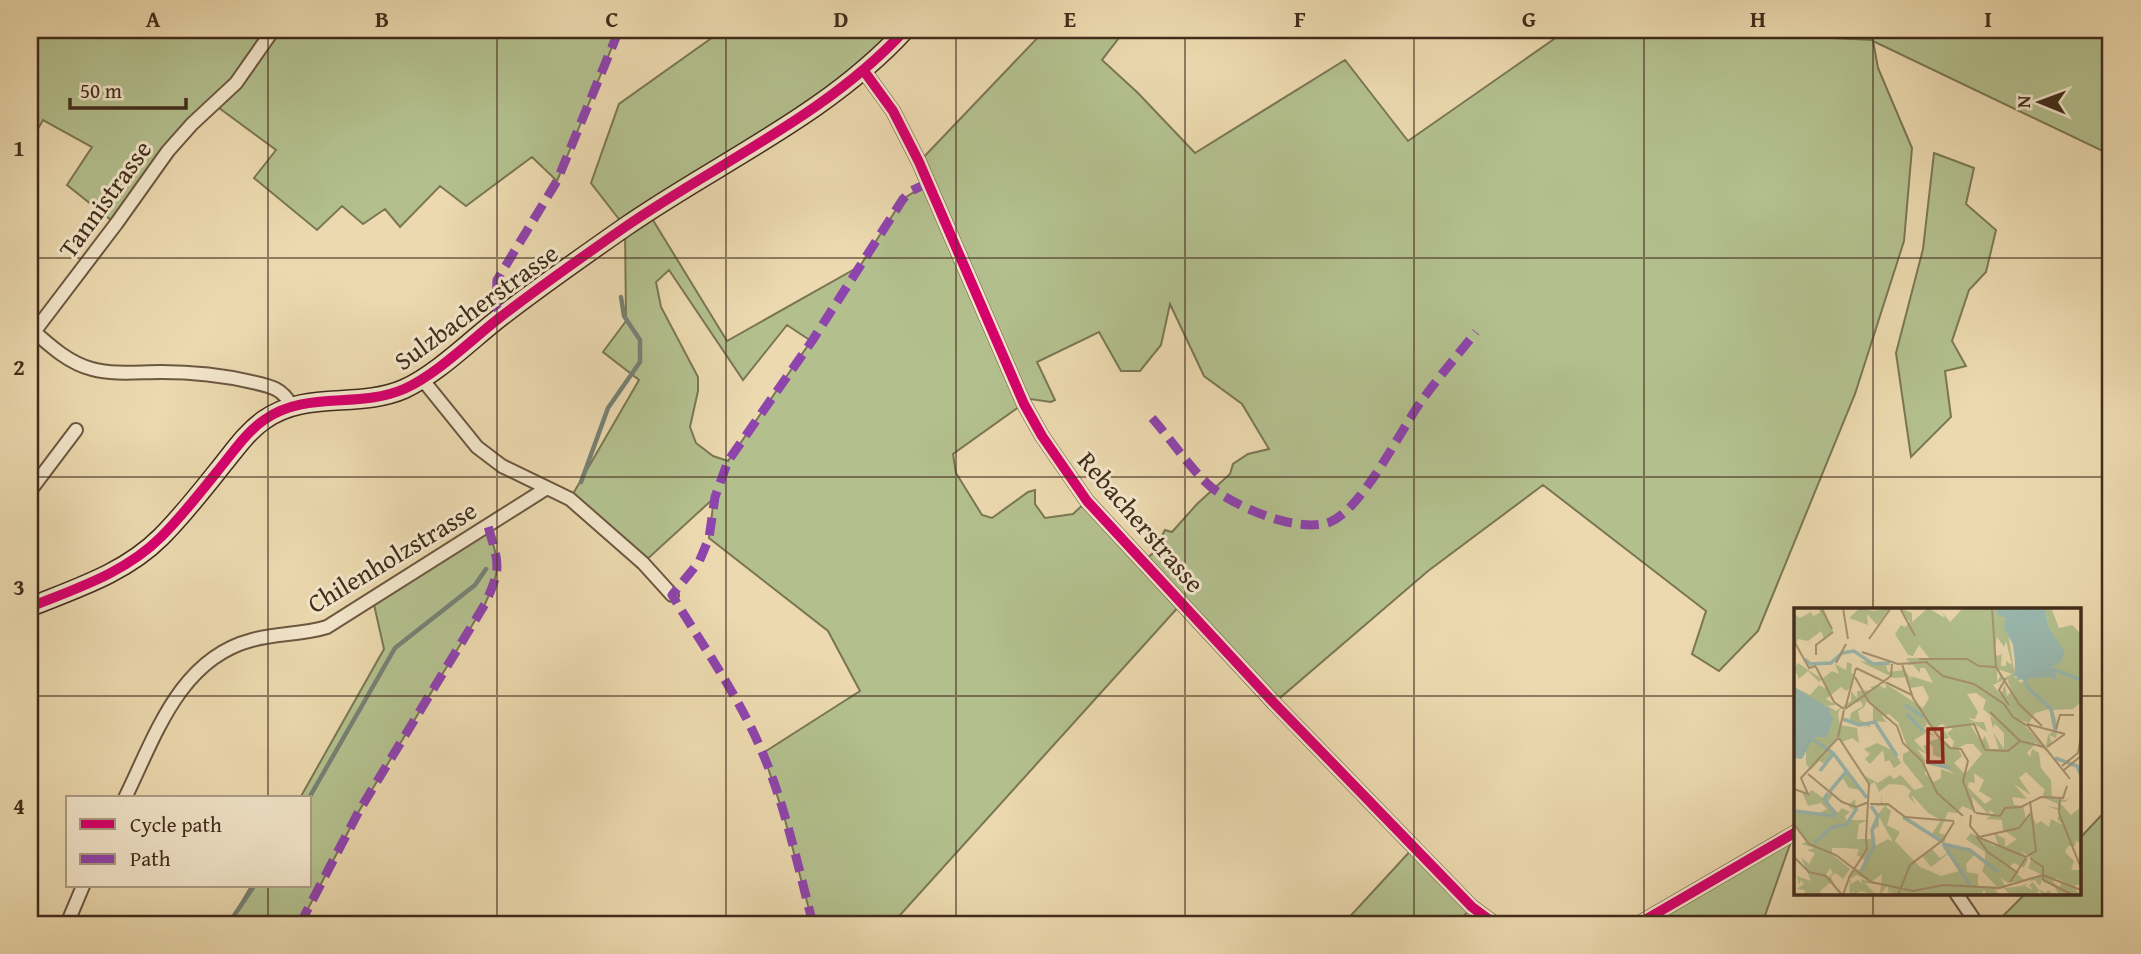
<svg xmlns="http://www.w3.org/2000/svg" width="2141" height="954" viewBox="0 0 2141 954" font-family="'Gentium Book Plus',serif">
  <style>
    .green { fill: #b3c08e; stroke: #7a7654; stroke-width: 2; fill-rule: evenodd }
    .lines { fill: none; stroke-linecap: round; stroke-linejoin: round }
    .stream { stroke: #768175; stroke-width: 4.5 }
    .street-casing { stroke: #6c5740; stroke-width: 16 }
    .secondary-casing { stroke: #412c1b; stroke-width: 21 }
    .street { stroke: #f3e6cb; stroke-width: 12 }
    .secondary { stroke: #f3e6cb; stroke-width: 18 }
    .quiet { stroke: #8e44ad; stroke-width: 9; stroke-dasharray: 18 9; stroke-linecap: butt }
    .cycleway-casing { stroke: #f3e6cb; stroke-width: 15 }
    .cycleway { stroke: #d6006c; stroke-width: 10 }
    .grid { fill: none; stroke: #412c1b; stroke-width: 2; stroke-opacity: 0.55 }
    .labels { text-anchor: middle; stroke-width: 6; stroke-linejoin: round; paint-order: stroke }
    .street-label { font-size: 26px; fill: #412c1b; stroke: #f3e6cb }
    .inset-river { fill: none; stroke: #9ab9b1; stroke-width: 3.5 }
    .inset-road { fill: none; stroke: #a89474; stroke-width: 2 }
    .view { fill: #8f2418; fill-opacity: 0.15; stroke: #8f2418; stroke-width: 3.5 }
    .inset-edge { fill: none; stroke: #412c1b; stroke-width: 3.5 }
    .neatline { fill: none; stroke: #412c1b; stroke-width: 2.5 }
    .grid-label { font-size: 23px; text-anchor: middle; font-weight: bold; fill: #412c1b }
  </style>
  <rect width="100%" height="100%" fill="#ecd9af"/>
  <filter id="stains"><feTurbulence type="fractalNoise" baseFrequency=".00286" numOctaves="4"/><feColorMatrix values="0 0 0 0 .2 0 0 0 0 .09 0 0 0 0 .02 0 0 0 .5 -.17"/></filter>
  <radialGradient id="worn" r=".72"><stop offset=".6" stop-color="#630" stop-opacity="0"/><stop offset="1" stop-color="#630" stop-opacity=".3"/></radialGradient>
  <!-- green -->
  <path class="green" d="M30 30H619L557 181 532 157 466 206 440 186 400 227 385 209 363 224 342 206 317 230 254 178 276 150 215 105 192 124 116 224 67 185 92 147 43 120 30 143Z
    M723 30H905L879 57 648 212 727 341 860 266 903 199 928 183 919 162 1045 30H1125L1102 60 1138 93 1195 153 1345 60 1408 141 1567 30H1746V34L1873 40 1876 30H2111V155L1873 41 1878 68 1912 148 1904 241 1855 394 1758 631 1719 671 1692 654 1706 611 1543 485 1428 571 1274 703 1181 604 892 924H813L784 816 763 753 860 691 828 631 709 538 714 498 643 563 570 499 639 380 603 352 626 321 625 227 591 183 619 104ZM669 270 743 380 787 325 811 341 728 461 713 456 696 443 690 427 698 391V377L661 307 656 282ZM1170 304 1204 376 1242 404 1269 449 1248 454 1233 464 1230 474 1197 504 1172 532 1165 530 1152 554 1142 562 1087 501 1073 514 1045 518 1035 504V490L1028 492 992 518 982 515 956 473 953 454 1030 399 1051 402 1055 400 1037 362 1099 332 1121 371H1140L1161 345Z
    M1934 153 1974 168 1966 204 1996 230 1986 272 1969 290 1952 341 1966 366 1945 371 1951 417 1911 457 1896 353 1923 249Z
    M488 526C499 565 502 567 485 604L359 811 300 924H229L251 886H310V798H300L384 649 373 600Z
    M2111 805V924H1995L2026 893H2080V838Z
    M1794 833 1762 924H1638Z
    M1414 847 1495 924H1476L1472 908 1455 924H1343Z"/>
  <g class="lines">
    <!-- stream -->
    <path class="stream" d="M581 482 608 408 640 362V340L624 316 621 297
      M309 798 395 648 475 585 486 569
      M233 924 231 920 254 886"/>
    <defs>
      <path id="street" d="M864 71 893 111 919 162 1024 404 1042 436 1087 501 1274 703 1472 907 1495 924
        M30 328C48 344 68 363 92 369 114 375 138 372 161 372 192 372 222 375 252 382 270 386 282 388 291 405
        M34 332 116 224 168 151 192 124 236 83 271 33
        M422 379 477 447 502 466 570 499 643 563 672 595
        M30 491 76 430
        M125 798C155 737 179 659 252 640 277 633 301 635 327 627L547 488
        M1956 893 1977 924
        M67 924 83 886
        M1638 924 1796 832"/>
      <path id="secondary" d="M30 607C77 588 125 573 161 537 184 514 204 488 224 463 236 448 248 431 264 420 306 390 358 409 404 389 437 374 470 341 498 319 539 287 582 257 625 227 719 162 827 115 905 30"/>
    </defs>
    <!-- street casing -->
    <use href="#street" class="street-casing"/>
    <!-- secondary casing -->
    <use href="#secondary" class="secondary-casing"/>
    <!-- street -->
    <use href="#street" class="street"/>
    <!-- secondary -->
    <use href="#secondary" class="secondary"/>
    <!-- quiet -->
    <path class="quiet" d="M269 30 271 33
      M502 316 496 306 497 280 557 181 619 30
      M1152 418C1170 438 1192 471 1211 487 1236 507 1298 534 1330 522 1362 509 1399 433 1420 403 1437 379 1457 356 1476 332
      M300 924 359 811 485 604C502 567 499 565 488 526
      M813 924C798 867 786 808 763 754 740 698 703 646 672 595L699 562 709 538 715 497 728 461 812 341 903 199 911 191 928 183"/>
    <defs>
      <path id="cycleway" d="M864 71 893 111 919 162 1024 404 1042 436 1087 501 1274 703 1472 907 1495 924
        M30 607C77 588 125 573 161 537 184 514 204 488 224 463 236 448 248 431 264 420 306 390 358 409 404 389 437 374 470 341 498 319 539 287 582 257 625 227 719 162 827 115 905 30
        M1638 924 1796 832"/>
    </defs>
    <!-- cycleway casing -->
    <use href="#cycleway" class="cycleway-casing"/>
    <!-- cycleway -->
    <use href="#cycleway" class="cycleway"/>
  </g>
  <!-- grid -->
  <path class="grid" d="M268 30V798M497 30V924M726 30V924M956 30V924M1185 30V924M1414 30V924M1644 30V924M1873 30V609M30 258H2111M30 477H2111M30 696H1796M2080 696H2111M268 886V924M1873 893V924"/>
  <g class="labels">
    <!-- street labels -->
    <g class="street-label">
      <text transform="translate(105 199) rotate(-54)" y="9">Tannistrasse</text>
      <text transform="translate(476 307) rotate(-36)" y="9">Sulzbacherstrasse</text>
      <text transform="translate(1141 522) rotate(49)" y="9">Rebacherstrasse</text>
      <text transform="translate(392 557) rotate(-31)" y="9">Chilenholzstrasse</text>
    </g>
  </g>
  <!-- overview -->
  <g transform="translate(1794 608)">
    <rect width="287" height="287" fill="#ecd9af"/>
    <path d="M25 0H34L30 1 39 23 30 31 27 23 14 33 4 31 0 40V6L6 10 17 4 19 8 26 5ZM66 0 79 3 97 0 83 17 73 6 74 17 55 10ZM105 0 118 5V14L134 0 151 10 148 4 156 14 169 0H203L212 11 221 69 227 75 232 70 264 68 257 59 271 45 255 20 250 0 258 2 265 20 278 17 287 26V94L279 101 259 102 264 118 262 130 255 127 258 135 253 138H252L254 127 262 121 255 101 241 105 235 115 226 112 258 148 239 132 242 135 233 145 236 149 238 141 245 145 247 160 257 172 258 190 272 192 278 188 271 194 264 193 277 207 287 199V235L282 233 281 238H274L271 244 280 253 277 262H287V276L279 278 262 270 259 274 266 280 267 275 280 280 287 287 264 286 261 279 248 272 246 278 239 270 231 278 239 282 235 277 239 274 244 281 252 285 254 282 260 287H249L245 282 243 287H216L210 280 201 282 206 287H188L192 285 190 282 187 287H98L97 281 96 287 93 278 86 287 88 266 77 274 63 267 56 271 57 276 64 272 68 276 67 271 83 276 71 275 82 287 67 283 59 287 60 283 56 287 55 268 60 261 69 262 72 253 63 247 65 241 48 240H38V246L56 261 49 271 42 265 37 268 41 279 34 269 39 265 36 260 32 267 37 274 26 283 28 287H10L11 282 3 281 10 276 7 272 5 277 3 268 17 273 7 249 15 256 21 245 13 242 20 240 7 236 12 234 0 218V202L24 206 33 201 27 195 14 198 7 182 13 186 18 182 30 191 51 164 40 148 32 156 25 153 17 162 12 156V140L19 130 33 129 38 108 34 99 6 85 0 79 16 87 25 77 32 81 28 71 25 74 14 63 5 71 0 60 4 55 28 71 38 63 45 66 41 56 52 62 53 54 58 56 57 65 51 63 60 66 56 80 52 83 47 79 32 91 42 97 34 98 42 103 57 93V83L63 90V83L80 82 76 79 84 77 92 81V76L129 100 135 90 129 78 116 80 112 69 100 70 65 53 92 56 94 64 111 62 118 73 116 68 139 75 131 60H126V65L119 57H113L117 54 112 52 114 50H135L125 37 119 48 114 47 101 26 107 17 111 19 116 14ZM203 29 210 39 212 33 218 57 212 53V58H207L208 41 207 47 200 48ZM203 61 218 66 212 69 218 83 213 88 211 76 207 87 199 77 209 72 207 67 203 74ZM182 85 192 92 189 101 202 112 196 108 199 120 201 116 210 125V141L199 124 205 141H196L191 128 187 134 177 118V114L193 124 190 114H181L174 110 181 111 184 104 173 86ZM67 93 69 98 57 105 55 115 70 117 71 121V117L75 119 77 118 66 112 64 103 70 99 73 93 79 98V113L92 114 88 108 95 106 104 114 115 143 109 146V153L130 179 120 182 107 167 100 171 96 167 84 175 71 168 48 134 58 130 65 135 63 120 46 117 44 106 46 101ZM133 115 139 121 148 116 159 121 153 125 160 134 158 140 148 131 155 130 148 119 146 130 133 134 139 139V147L148 150 146 155 132 153 123 141 136 148 134 136 129 138 132 145 120 132 132 125 141 128 127 118 131 120ZM43 129 76 177 81 174 85 184 95 176 110 177 117 183 114 188 121 196 117 186 134 205 147 212 138 226 95 197 88 196V184L87 196 82 197 80 198H95L147 234 154 245 146 250 138 241 128 248 137 259 154 246 165 263 147 268 126 259 101 233 106 224 93 217 97 203 91 198 84 206 80 200 77 198 83 206 77 231H63L65 216 74 212H57L62 200 61 191 54 198 60 202 53 214 51 208 56 204 48 200 44 205 33 195 39 187 35 183 48 169 55 180 67 182 35 141ZM172 136H179L188 146 171 166 160 155 168 148 164 140ZM131 154H143V158L147 157 160 166 147 161V170L140 174 131 166ZM232 164 251 182 248 189 264 196V200L253 198 267 203 263 211 269 217 257 211 255 219 247 213 242 216 236 203 232 210 229 198 220 197 218 189 233 191 220 176 237 187 225 170ZM180 165 190 172 185 183 198 191 191 196 195 200 174 179 175 174 181 175ZM178 189 194 206 196 202 200 205 192 211 208 212 209 222 223 231 211 239V231L200 225 204 236 200 238 177 225 172 231 191 244V253L173 240 150 236 152 227 145 225 154 204 163 205 168 198 180 203ZM85 209 99 234 94 231 81 238 78 223 85 218ZM227 243 245 255 237 252 234 260 248 267 228 278 212 280 207 270 214 275 230 272 215 259 220 255 230 260 234 251ZM181 246 191 255 188 263 203 279 184 278V266L173 264 172 256ZM83 135 100 143 107 155 100 160 95 152 91 154 89 142 76 156 71 151 76 146 70 141Z" fill="#b3c08e" fill-rule="evenodd"/>
    <path d="M203 0H250L255 20 271 44 266 55 257 59 264 68 223 72 219 37 210 19 212 10 204 7ZM0 79 35 100 39 111 33 129 19 130 8 151 0 150Z" fill="#9ab9b1"/>
    <path class="inset-river" d="M227 0 222 66 244 63 259 69 253 60V45L241 0M11 51 16 56 37 55 48 45 60 43 79 56 96 55M258 61 287 72M229 68 235 81 257 101 261 122M111 97 129 109M0 99 18 132M113 106 129 123M49 111 65 117 81 114 103 148M15 129 39 145 73 190M261 150 283 158 287 167M132 154 156 160M26 163 39 146M36 183 52 164M34 185 30 191 42 206M0 203 41 208M109 209 147 233M20 235 38 219 52 217 63 200M149 236 176 242 204 264M149 236 176 277M67 263 80 238 78 222 84 208 77 198"/>
    <path class="inset-road" d="M27 0 38 21M49 0 54 31M106 0 121 28M198 0 202 59 225 96 248 118M75 31 97 0M0 33 15 60 22 58M68 44 104 56 134 54M22 47V37L39 24M125 51H173L185 58 202 59M132 54 149 68 180 76 210 96 219 109 234 118 276 171M42 55 52 36M108 56 119 90 143 127 156 140 167 141 174 153 169 173 181 205M22 59 40 94 50 101M62 60 118 87M61 69 75 94 103 118 109 135 128 153 143 185 169 208M212 70 205 82 215 97M51 101 97 68 98 56M51 101 62 60M196 104 226 133 250 139M180 116 191 142M233 116 271 126M139 121 180 116M262 121 266 107H280M44 129 50 102M45 130 75 176 72 230M253 139 271 126M191 142 214 143 226 133M268 158 284 145 287 129M270 162 287 148M14 166 48 194 62 199 75 194M0 181 14 186 7 170 44 130M266 190 265 205 287 260M76 196H94L111 209 160 213M182 205 206 208 211 200 227 199 247 189 269 190 273 178M177 207 176 218 186 230 232 249M0 216 15 236 42 247 77 274 119 283 150 277 205 280 249 267 287 282M182 228 194 244 224 265M185 229 225 220 236 206M0 249 15 264 32 268 48 287M232 249 242 243 236 193M236 250 249 259V272M55 269 73 241 72 230M249 272 279 287M216 274 232 250M49 287 56 267M104 287 116 257 149 232 160 214"/>
    <path class="view" d="M134 121H148L149 154H134Z"/>
    <rect width="287" height="287" class="inset-edge"/>
  </g>
  <!-- margin -->
  <rect width="2141" height="954" fill="none" stroke="#ecd9af" stroke-width="77"/>
  <!-- legend -->
  <rect x="66" y="796" width="245" height="91" fill="#f3e6cb" stroke="#ac9c85" stroke-width="2"/>
  <rect x="80" y="819" width="35" height="10" fill="#d6006c" stroke="#ac9c85" stroke-width="2"/>
  <text x="130" y="832" font-size="21" fill="#412c1b">Cycle path</text>
  <rect x="80" y="854" width="35" height="10" fill="#8e44ad" stroke="#ac9c85" stroke-width="2"/>
  <text x="130" y="866" font-size="21" fill="#412c1b">Path</text>
  <!-- north arrow -->
  <g transform="translate(2040 102) rotate(271)" stroke="#f3e6cb" stroke-width="5" paint-order="stroke">
  <path d="M0-5L12 26L0 18L-12 26Z" fill="#412c1b"/>
  <text y="-10" font-size="19" font-weight="bold" text-anchor="middle" fill="#412c1b">N</text>
  </g>
  <!-- scale -->
  <path d="M70 98v10h116v-10" fill="none" stroke="#412c1b" stroke-width="3.5"/>
  <text x="80" y="98" font-size="21" fill="#412c1b" stroke="#f3e6cb" stroke-width="5" paint-order="stroke">50 m</text>
  <rect x="38" y="38" width="2064" height="878" class="neatline"/>
  <g class="grid-label">
    <text x="153" y="27">A</text>
    <text x="382" y="27">B</text>
    <text x="612" y="27">C</text>
    <text x="841" y="27">D</text>
    <text x="1070" y="27">E</text>
    <text x="1300" y="27">F</text>
    <text x="1529" y="27">G</text>
    <text x="1758" y="27">H</text>
    <text x="1988" y="27">I</text>
    <text x="19" y="156">1</text>
    <text x="19" y="375">2</text>
    <text x="19" y="595">3</text>
    <text x="19" y="814">4</text>
  </g>
  <rect width="100%" height="100%" filter="url(#stains)"/>
  <rect width="100%" height="100%" fill="url(#worn)"/>
</svg>
